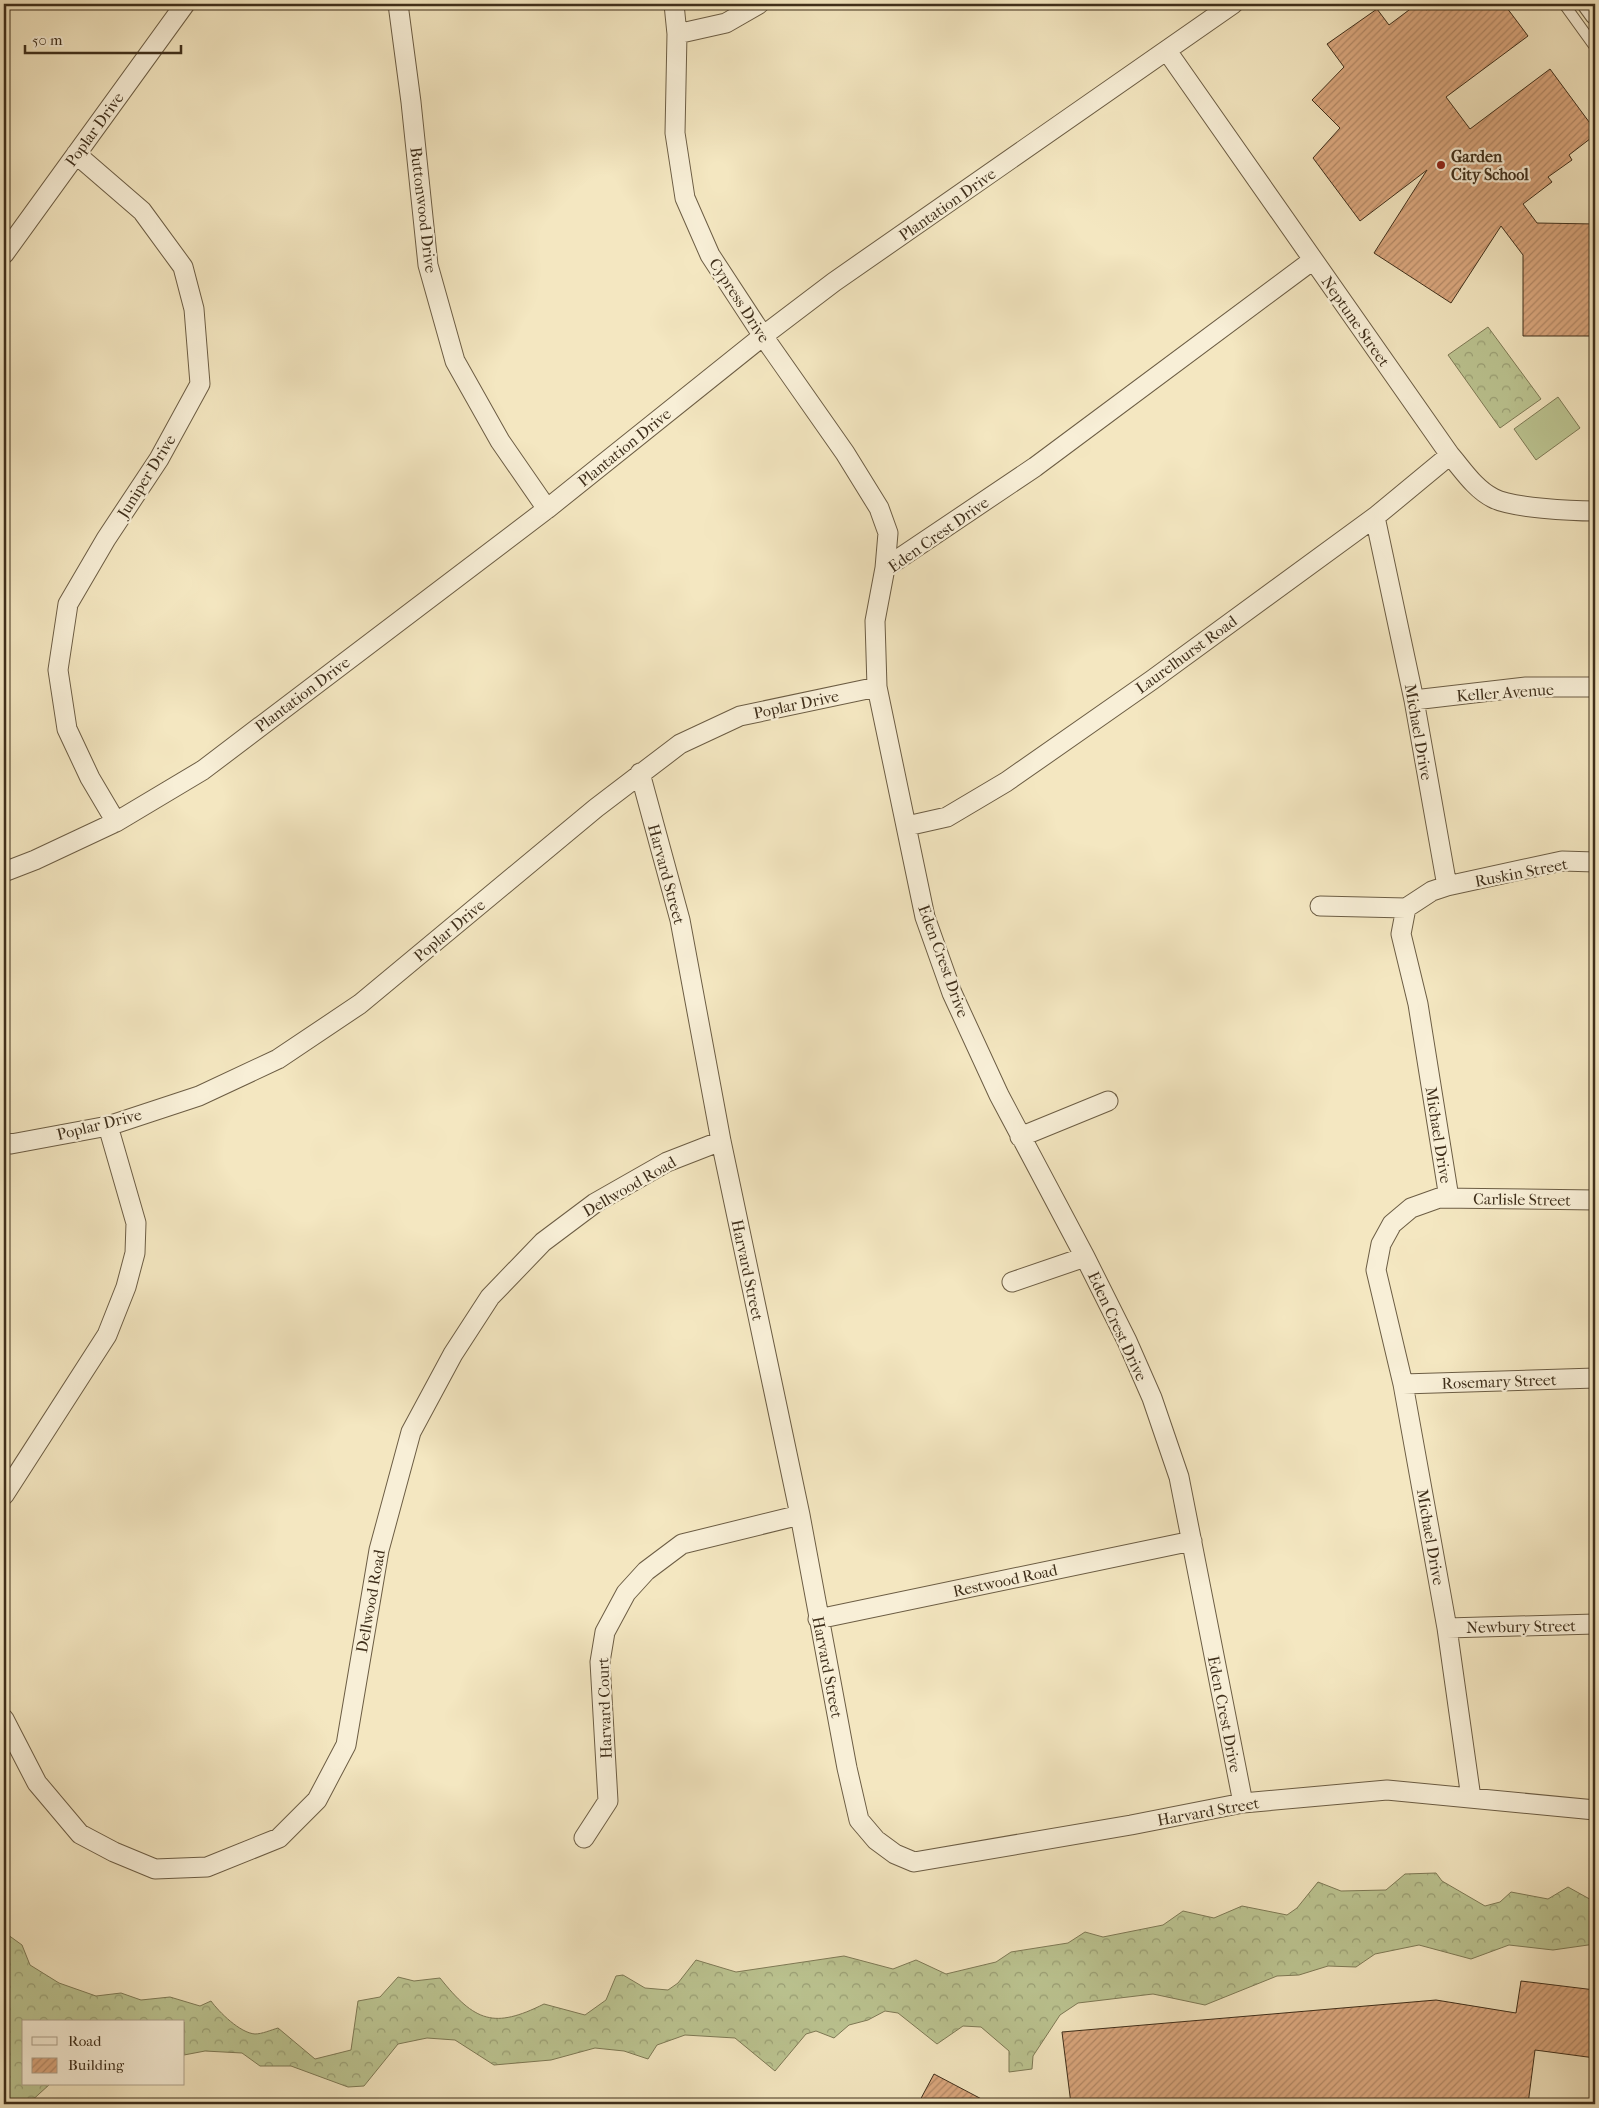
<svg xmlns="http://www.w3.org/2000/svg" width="1599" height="2108" viewBox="0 0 1599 2108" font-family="'IM FELL French Canon',serif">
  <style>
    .green { fill: #bcc592; stroke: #7e7a56 }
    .forest { fill: url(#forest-crowns); stroke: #7e7a56 }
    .building { fill: url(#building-hatch); stroke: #3f2f1b }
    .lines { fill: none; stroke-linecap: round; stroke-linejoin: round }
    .lane-casing { stroke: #6c5d44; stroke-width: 12 }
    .street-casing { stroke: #6c5d44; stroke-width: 21 }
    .lane { stroke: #f8efd7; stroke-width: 10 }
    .street { stroke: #f8efd7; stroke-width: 19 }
    .poi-dot { fill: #8f2418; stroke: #f8efd7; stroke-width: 2 }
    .labels { text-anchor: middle; stroke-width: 4.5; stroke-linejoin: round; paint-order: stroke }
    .street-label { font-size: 16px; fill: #3f2f1b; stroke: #f8efd7 }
    .poi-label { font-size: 16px; font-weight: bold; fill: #3f2f1b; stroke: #f8efd7; text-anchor: start }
  </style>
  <defs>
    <pattern id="forest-crowns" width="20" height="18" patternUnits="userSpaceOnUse" patternTransform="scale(1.25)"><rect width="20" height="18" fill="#bcc592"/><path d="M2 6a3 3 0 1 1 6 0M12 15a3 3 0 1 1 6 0" fill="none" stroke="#9aa076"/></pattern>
    <pattern id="building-hatch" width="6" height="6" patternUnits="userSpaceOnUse" patternTransform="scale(1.25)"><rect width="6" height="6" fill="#dba87f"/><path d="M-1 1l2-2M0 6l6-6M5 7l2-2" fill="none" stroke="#b38967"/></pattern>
  </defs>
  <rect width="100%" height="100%" fill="#f4e7c1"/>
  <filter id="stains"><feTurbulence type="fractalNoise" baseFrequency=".004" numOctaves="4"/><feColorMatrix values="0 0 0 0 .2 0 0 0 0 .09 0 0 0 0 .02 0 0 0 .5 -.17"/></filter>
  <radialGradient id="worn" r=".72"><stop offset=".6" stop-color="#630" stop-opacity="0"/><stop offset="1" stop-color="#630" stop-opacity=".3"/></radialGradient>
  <!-- green -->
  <path class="green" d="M1558 397 1580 428 1536 460 1514 429Z"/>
  <!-- forest -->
  <path class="forest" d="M1488 327 1541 399 1500 428 1448 355Z
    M1436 1873 1442 1881 1485 1906 1500 1902 1511 1892 1548 1899 1568 1887 1595 1902V1944L1553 1950 1509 1945 1471 1959 1419 1945 1375 1954 1356 1967 1328 1966 1299 1975 1277 1976 1205 2005 1153 1994 1078 2003 1060 2015 1033 2056 1032 2069 1009 2072V2051L981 2027 963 2026 937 2044 898 2013 885 2011 868 2020 849 2025 834 2038 816 2031 806 2034 775 2071 735 2038 685 2035 657 2045 648 2059 624 2051 595 2048 551 2060 494 2065 455 2040 427 2038 398 2044 364 2086 348 2087 291 2066H260L242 2053 205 2051 184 2055V2022H24V2084H50L28 2104H4V1932L22 1945 30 1965 59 1983 96 1996 121 1993 141 2000 170 1997 200 2006 211 2001C219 2012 240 2033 255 2034 262 2034 271 2030 278 2028L315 2059 351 2050 358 2001 380 1997 398 1977 414 1981 440 1978C475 2022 494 2029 544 2004L585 2015 606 2000 616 1976 623 1975 645 1988 668 1990 678 1983 696 1960 736 1972 844 1956 893 1969 916 1960 946 1974 996 1962 1011 1952 1068 1943 1085 1932 1103 1937 1163 1925 1183 1911 1214 1918 1242 1906 1287 1915 1297 1908 1318 1882 1341 1891 1386 1890 1405 1874Z"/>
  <!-- building -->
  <path class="building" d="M1417 4H1421L1426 10 1435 4H1504L1528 36 1446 97 1470 129 1550 69 1595 130V135L1569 155 1572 160 1548 177 1552 182 1523 204 1537 223 1595 224V336H1523V255L1501 226 1451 303 1374 253 1427 170 1360 221 1313 158 1340 128 1312 100 1344 67 1327 44 1377 9 1389 25Z
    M1521 1981 1595 1990V2058L1535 2050 1528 2104H1071L1062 2032 1436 2000 1516 2013Z
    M934 2074 991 2104H918Z"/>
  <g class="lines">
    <defs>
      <path id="lane" d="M1564 4 1595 47"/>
      <path id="street" d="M398 4 411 102 428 265 455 361 500 441 547 509
        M674 4 677 34 675 133 685 198 710 255 763 336 845 453 879 508 888 533 885 568
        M1587 4 1595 15
        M677 34 726 23 759 4
        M1167 51 1450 455C1463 470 1475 489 1493 498 1511 508 1573 511 1595 511
        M76 154 142 211 183 267 194 309 200 384 159 459 106 539 68 604 58 670 67 729 90 778 116 822
        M4 254 185 4
        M1375 517 1414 700 1447 886
        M1414 700 1526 687H1595
        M640 773 680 920 721 1141 800 1515 847 1768 859 1820 876 1840 895 1854 914 1862 1131 1825 1243 1803 1387 1790 1595 1810
        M907 826 947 817 1006 782 1152 680 1375 517 1450 455
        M4 872 35 860 116 822 203 770 547 509 763 336 834 282 1233 4
        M1320 906 1406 908
        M1020 1137 1108 1101
        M4 1142 11 1144 108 1126 199 1096 278 1059 360 1004 596 808 680 744 740 716 877 687
        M1449 1198 1418 1004 1401 934 1406 908 1432 891 1447 886 1562 861 1595 862
        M1012 1282 1085 1257
        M1403 1384 1595 1378
        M4 1495 107 1335 126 1287 135 1253 136 1223 108 1126
        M818 1619 1192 1541
        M1447 1628 1595 1624
        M4 1719 37 1783 80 1834 114 1852 155 1869 207 1867 279 1838 317 1800 346 1745 379 1550 411 1432 453 1354 490 1297 543 1242 595 1203 667 1162 721 1141
        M1471 1798 1447 1628 1403 1384 1376 1270 1381 1244 1392 1224 1411 1208 1439 1198 1595 1200
        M1243 1803 1179 1477 1152 1398 1127 1341 1085 1257 999 1095 952 993 925 917 877 687 875 621 885 568 1035 467 1313 260
        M584 1838 608 1801 600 1662 605 1632 626 1593 646 1571 682 1544 800 1515"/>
    </defs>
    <!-- lane casing -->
    <use href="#lane" class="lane-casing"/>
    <!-- street casing -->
    <use href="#street" class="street-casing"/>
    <!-- lane -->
    <use href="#lane" class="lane"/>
    <!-- street -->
    <use href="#street" class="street"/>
  </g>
  <!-- markers -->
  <circle class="poi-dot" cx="1441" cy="165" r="5"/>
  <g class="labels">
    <!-- street labels -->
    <g class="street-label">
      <text transform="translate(94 129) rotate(-54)" y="6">Poplar Drive</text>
      <text transform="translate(947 204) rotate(-35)" y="6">Plantation Drive</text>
      <text transform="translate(424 210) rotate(83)" y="6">Buttonwood Drive</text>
      <text transform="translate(740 300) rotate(57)" y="6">Cypress Drive</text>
      <text transform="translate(1356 321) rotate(55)" y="6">Neptune Street</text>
      <text transform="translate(624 447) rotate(-39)" y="6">Plantation Drive</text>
      <text transform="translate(146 476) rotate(-58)" y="6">Juniper Drive</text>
      <text transform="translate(938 534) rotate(-35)" y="6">Eden Crest Drive</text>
      <text transform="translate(1186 654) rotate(-36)" y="6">Laurelhurst Road</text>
      <text transform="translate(1505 692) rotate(-4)" y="6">Keller Avenue</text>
      <text transform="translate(302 694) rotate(-37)" y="6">Plantation Drive</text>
      <text transform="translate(796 704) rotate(-12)" y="6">Poplar Drive</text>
      <text transform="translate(1419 732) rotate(80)" y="6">Michael Drive</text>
      <text transform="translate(1521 872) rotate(-11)" y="6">Ruskin Street</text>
      <text transform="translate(667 874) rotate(75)" y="6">Harvard Street</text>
      <text transform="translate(449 930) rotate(-40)" y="6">Poplar Drive</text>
      <text transform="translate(944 961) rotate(70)" y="6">Eden Crest Drive</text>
      <text transform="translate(99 1124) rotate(-14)" y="6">Poplar Drive</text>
      <text transform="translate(1439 1135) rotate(81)" y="6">Michael Drive</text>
      <text transform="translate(629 1186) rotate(-30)" y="6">Dellwood Road</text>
      <text transform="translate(1522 1199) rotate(1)" y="6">Carlisle Street</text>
      <text transform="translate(748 1270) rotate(78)" y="6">Harvard Street</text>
      <text transform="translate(1118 1326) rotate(65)" y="6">Eden Crest Drive</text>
      <text transform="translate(1499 1381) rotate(-2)" y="6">Rosemary Street</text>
      <text transform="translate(1431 1537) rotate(80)" y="6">Michael Drive</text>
      <text transform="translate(1005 1580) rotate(-12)" y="6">Restwood Road</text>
      <text transform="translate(370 1601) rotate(-80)" y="6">Dellwood Road</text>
      <text transform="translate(1521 1626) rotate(-1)" y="6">Newbury Street</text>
      <text transform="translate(828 1667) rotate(79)" y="6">Harvard Street</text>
      <text transform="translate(604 1708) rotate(-92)" y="6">Harvard Court</text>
      <text transform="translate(1225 1714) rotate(79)" y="6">Eden Crest Drive</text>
      <text transform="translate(1208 1811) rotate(-10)" y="6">Harvard Street</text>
    </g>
    <!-- poi labels -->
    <g class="poi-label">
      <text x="1451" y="162">Garden<tspan x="1451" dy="18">City School</tspan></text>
    </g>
  </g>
  <!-- margin -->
  <rect width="1599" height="2108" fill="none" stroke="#f4e7c1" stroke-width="20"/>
  <rect x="5" y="5" width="1589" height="2098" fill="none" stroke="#3f2f1b" stroke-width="2.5"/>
  <rect x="10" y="10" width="1579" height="2088" fill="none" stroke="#3f2f1b"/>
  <!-- legend -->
  <rect x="22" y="2020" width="162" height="65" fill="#f8efd7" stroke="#aea28c"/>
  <rect x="32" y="2037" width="25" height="8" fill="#f8efd7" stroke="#aea28c"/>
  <text x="68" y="2046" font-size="15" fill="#3f2f1b">Road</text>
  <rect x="32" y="2058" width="25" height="15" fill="url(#building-hatch)" stroke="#aea28c"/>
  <text x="68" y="2070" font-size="15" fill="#3f2f1b">Building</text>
  <!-- scale -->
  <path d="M25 45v8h156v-8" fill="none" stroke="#3f2f1b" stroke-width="2.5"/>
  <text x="32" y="45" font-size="15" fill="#3f2f1b" stroke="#f8efd7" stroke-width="4" paint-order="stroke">50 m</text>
  <rect width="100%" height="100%" filter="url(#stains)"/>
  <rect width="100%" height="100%" fill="url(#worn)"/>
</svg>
